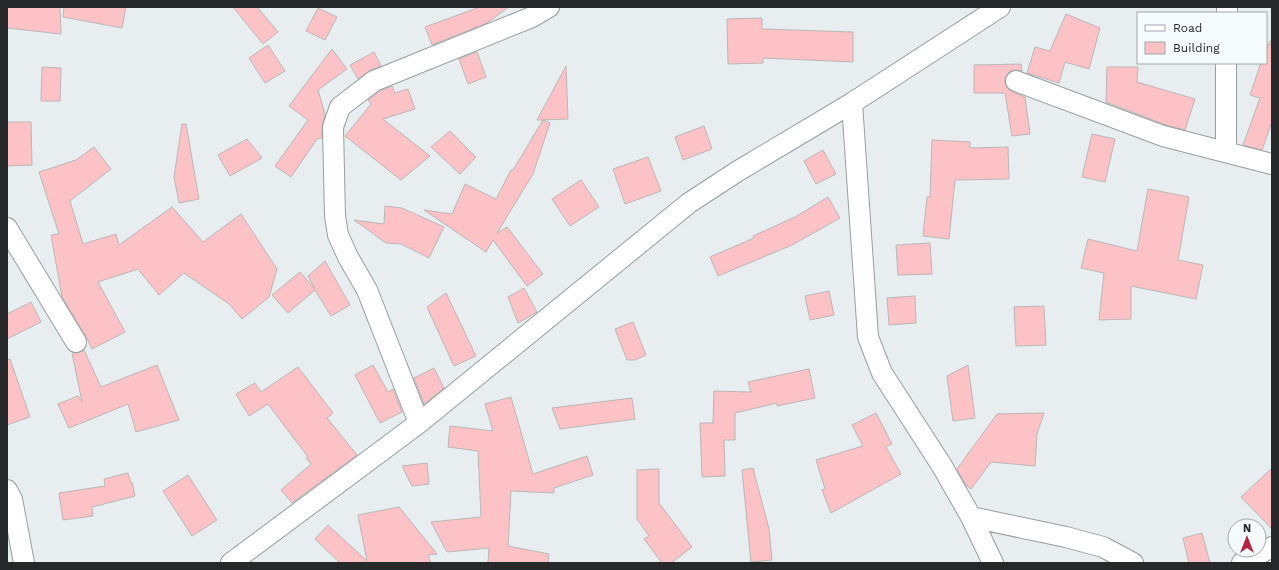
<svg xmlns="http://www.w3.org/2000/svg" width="1279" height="570" viewBox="0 0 1279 570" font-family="'Work Sans',sans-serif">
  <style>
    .building { fill: #fcc2c5; stroke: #bbb6b6 }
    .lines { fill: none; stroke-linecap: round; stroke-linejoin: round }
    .street-casing { stroke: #989d9e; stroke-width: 22 }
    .street { stroke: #fff; stroke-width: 20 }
  </style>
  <rect width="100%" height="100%" fill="#e8edef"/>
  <!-- building -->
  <path class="building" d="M7 7H60L61 34 7 28Z
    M64 7H126L122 28 63 17Z
    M233 7H257L278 32 263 44Z
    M480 7H509L487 23 432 45 425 27Z
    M318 8 337 17 325 40 306 31Z
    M1066 14 1100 28 1089 69 1065 62 1059 83 1027 73 1035 47 1050 51Z
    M762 18V29L853 32V62L763 58V63L728 64 727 19Z
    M1270 41H1272V122L1262 150 1243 145 1260 98 1250 95 1261 63H1266V51Z
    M268 45 285 71 265 83 249 58Z
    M332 49 347 69 318 90 325 114 322 127V138L317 139 291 177 275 166 308 120 289 106Z
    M374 52 381 66 370 70 358 79 350 65Z
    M477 52 486 77 468 84 459 59Z
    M1021 64 1022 71 1014 70 1009 72 1005 77V82L1007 88 1012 92 1025 97 1030 134 1012 136 1005 93H974V65Z
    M566 66 568 119 543 120 550 123 533 174 497 233 507 227 543 274 527 286 493 240 486 252 424 210 452 214 465 184 496 199 511 170H513L543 120H537Z
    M42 67 61 68 60 101H41Z
    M1107 67H1138L1137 82 1195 99 1185 130 1166 125 1106 102Z
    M392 86 395 93 408 89 415 109 383 119 430 156 401 180 345 136 371 104 368 100 380 91Z
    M7 122H31L32 165 7 166Z
    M182 124H186L199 199 179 203 174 177Z
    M704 126 712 149 683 160 675 137Z
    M450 131 476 157 460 174 431 147Z
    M1092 134 1115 139 1105 182 1082 177Z
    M247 139 262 158 230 176 218 155Z
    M932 140 970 142V148L1008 147 1009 179 955 180 949 239 923 236 927 197H930Z
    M94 147 111 169 70 201 83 244 116 234 119 245 172 207 203 242 241 214 277 269 269 297 242 319 229 304 184 273 159 295 138 269 98 282 125 332 92 349 86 336 62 297 51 235 59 234 39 172 76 160Z
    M823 150 836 174 816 184 804 161Z
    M648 157 661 191 625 204 613 169Z
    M581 180 599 207 570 226 552 199Z
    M1148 189 1189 197 1178 260 1203 265 1196 299 1131 286V319L1099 320 1104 273 1081 268 1088 239 1137 251Z
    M828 197 840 218 792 245 718 276 710 257 754 238 753 236 795 217Z
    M385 206 402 208 444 227 429 258 401 244 386 243 354 220 384 224Z
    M930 243 932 274 898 275 896 245Z
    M325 261 350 305 331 316 315 290 288 313 272 295 300 272 315 289 308 276Z
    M524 288 537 312 518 323 508 297Z
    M829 291 834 315 810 320 805 296Z
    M446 293 476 356 454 366 427 307Z
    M915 296 916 323 889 325 887 298Z
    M31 302 41 322 7 339V314Z
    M1044 306 1046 345 1016 346 1014 307Z
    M633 322 646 355 635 360H627L615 329Z
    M84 350 101 387 157 365 179 420 136 432 128 404 69 428 58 404 78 396 82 402 72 353H77Z
    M10 359 30 417 7 425V360Z
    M373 365 388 392 393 389 402 412 380 423 355 375Z
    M968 365 975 418 953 421 947 376Z
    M298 367 333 413 327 418 357 455 292 503 281 490 311 464 306 458 308 457 268 404 249 416 236 394 255 383 261 392Z
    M434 368 444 388 424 404 414 378Z
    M809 369 815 398 777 406V403L735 413V440H724L725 476 702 477 700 423H713L714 391 751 392 748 382Z
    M511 397 533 474 587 456 593 475 554 488V493L511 491 508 546 549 554 548 563H488L489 548 447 552 431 522 481 517 478 451 448 447 450 426 493 431 485 404Z
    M632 398 635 419 560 429 552 408Z
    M876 413 892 444 886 447 901 474 831 513 822 490 825 489 816 460 863 446 852 425Z
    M1044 413 1037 434 1035 466 991 462 971 489 966 485 957 469 997 414Z
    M427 463 429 484 412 486 402 466Z
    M753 468 769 529 772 560 751 562 742 470Z
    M1272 468V529L1241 497Z
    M659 469V503L692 547 671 563H662L644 539 649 536 637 519V470Z
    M128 473 131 483 132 482 135 496 92 507 93 516 63 520 59 493 105 486 104 479Z
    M188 475 217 520 192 536 163 491Z
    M399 507 437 554 428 555 431 563H340L315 539 328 525 367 561 358 515Z
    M1202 533 1210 563H1189L1183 538Z"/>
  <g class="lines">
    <defs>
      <path id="street" d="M1227 13V7
        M1016 81 1163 136 1272 164
        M852 103 868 337 882 373 942 466 971 517 993 563
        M1226 152V63
        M7 228 76 342
        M419 423 367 290 348 257 338 235 335 216 333 127 340 107 374 81 532 17 549 7
        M7 490 12 499 24 563
        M971 517 1066 537 1103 547 1133 563
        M231 563 419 423 689 203 738 171 852 103 1000 7
        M1242 563 1272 547"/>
    </defs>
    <!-- street casing -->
    <use href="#street" class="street-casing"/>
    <!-- street -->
    <use href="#street" class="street"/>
  </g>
  <!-- border -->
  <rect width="1279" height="570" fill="none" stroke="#262829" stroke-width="16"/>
  <!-- legend -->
  <rect x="1137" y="12" width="130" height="52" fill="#f5fbfc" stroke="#a2a7a8"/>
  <rect x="1145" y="25" width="20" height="6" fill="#ffffff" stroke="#a2a7a8"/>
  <text x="1173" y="32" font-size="12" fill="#262829">Road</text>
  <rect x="1145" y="42" width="20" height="12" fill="#fcc2c5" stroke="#a2a7a8"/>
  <text x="1173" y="52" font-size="12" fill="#262829">Building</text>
  <!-- north arrow -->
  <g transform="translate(1247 538)"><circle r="19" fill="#f5fbfc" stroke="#a2a7a8"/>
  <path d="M0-3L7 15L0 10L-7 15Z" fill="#b52343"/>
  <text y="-6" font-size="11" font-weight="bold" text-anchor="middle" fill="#262829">N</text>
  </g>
</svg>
